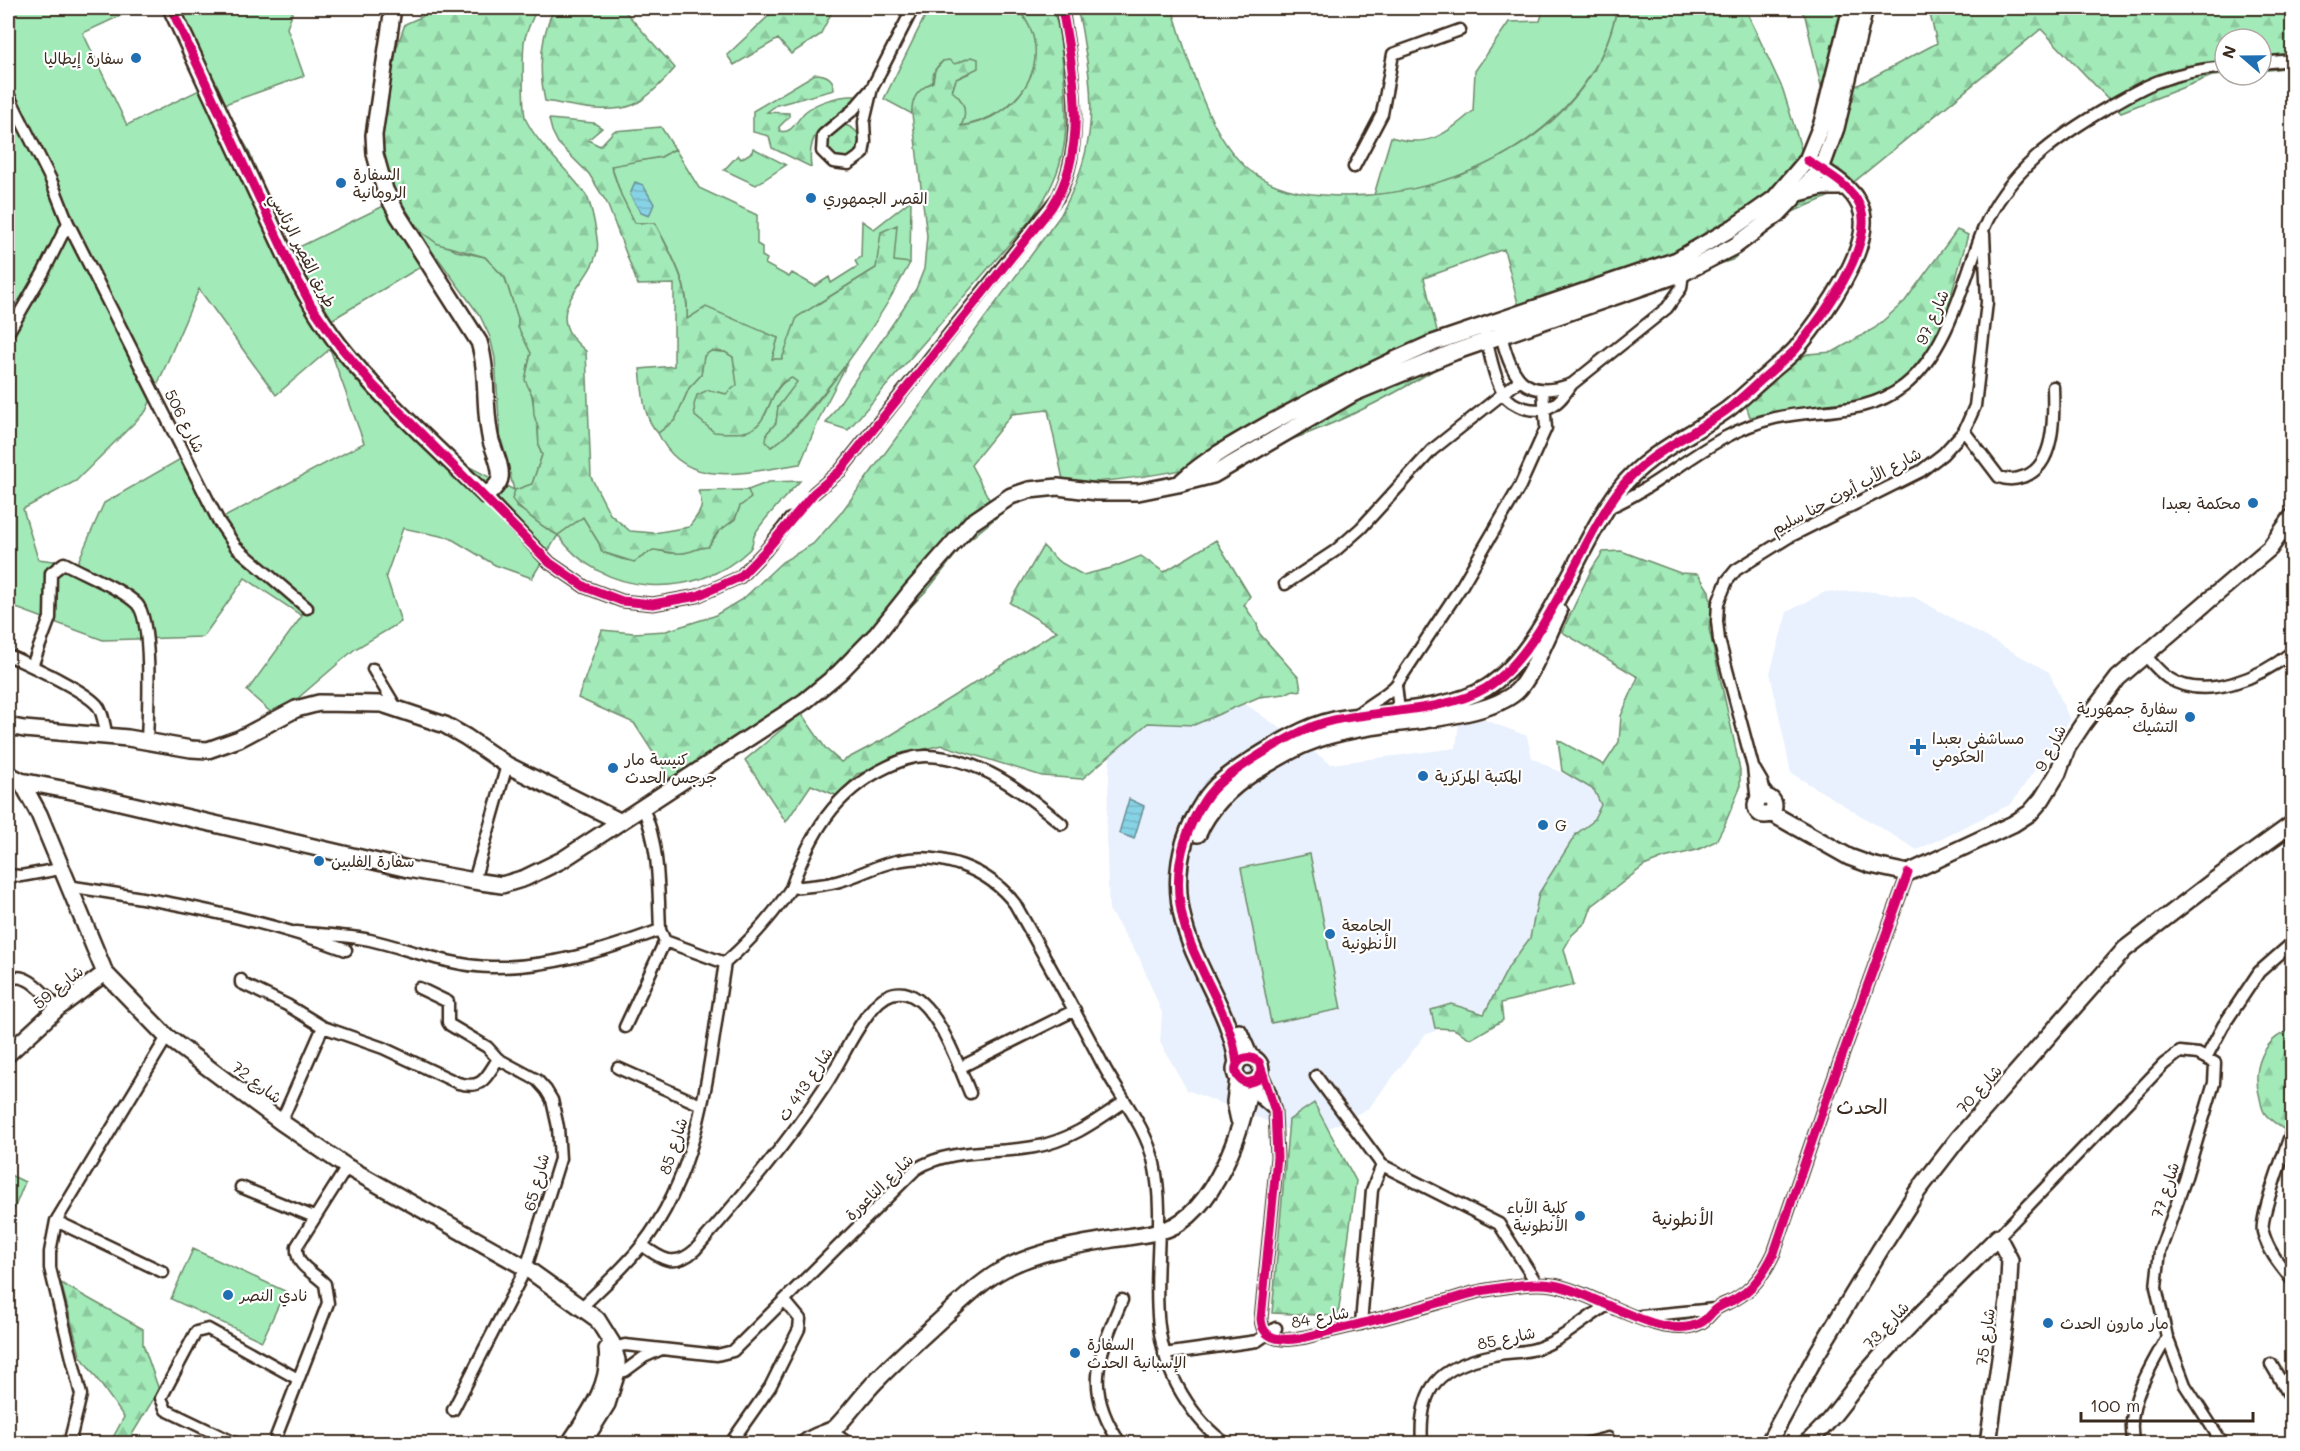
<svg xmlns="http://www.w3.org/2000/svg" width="2300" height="1451" viewBox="0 0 2300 1451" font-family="Mali,'Playpen Sans Arabic',sans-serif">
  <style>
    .built { fill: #e9f1fe }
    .green { fill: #a2eab8; stroke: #6e8a6b; stroke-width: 1.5; fill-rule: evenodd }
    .forest { fill: url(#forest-firs); stroke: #6e8a6b; stroke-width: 1.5 }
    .water { fill: url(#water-rules); stroke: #698f96; stroke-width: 1.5 }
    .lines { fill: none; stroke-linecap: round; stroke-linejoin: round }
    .street-tunnel { stroke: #d8d4d2; stroke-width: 10; stroke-dasharray: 10 5; stroke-linecap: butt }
    .street-casing { stroke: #3b2a1e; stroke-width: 15 }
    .secondary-casing { stroke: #3b2a1e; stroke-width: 20 }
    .street { stroke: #fff; stroke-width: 10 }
    .secondary { stroke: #fff; stroke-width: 15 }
    .cycleway-casing { stroke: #fff; stroke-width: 13 }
    .cycleway { stroke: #d6006c; stroke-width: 9 }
    .poi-dot { fill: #1f6fb2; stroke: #fff; stroke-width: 2 }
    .labels { text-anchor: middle; stroke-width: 4.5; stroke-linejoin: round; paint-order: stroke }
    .poi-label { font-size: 16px; fill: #3b2a1e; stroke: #fff; text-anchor: start }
    .street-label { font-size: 16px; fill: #3b2a1e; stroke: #fff }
    .neighbourhood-label { font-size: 18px; fill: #3b2a1e; stroke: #fff }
    .quarter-label { font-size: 20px; fill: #3b2a1e; stroke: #fff }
  </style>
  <defs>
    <pattern id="forest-firs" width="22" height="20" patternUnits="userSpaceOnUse" patternTransform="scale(1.5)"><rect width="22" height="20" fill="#a2eab8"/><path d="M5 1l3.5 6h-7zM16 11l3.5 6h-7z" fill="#8cc99e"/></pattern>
    <pattern id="water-rules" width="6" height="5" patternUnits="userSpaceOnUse" patternTransform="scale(1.5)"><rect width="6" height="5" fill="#87d3e6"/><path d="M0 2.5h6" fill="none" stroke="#75b5c5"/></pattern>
  </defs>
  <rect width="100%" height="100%" fill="#fff"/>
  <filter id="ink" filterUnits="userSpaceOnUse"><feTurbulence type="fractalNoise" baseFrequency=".0167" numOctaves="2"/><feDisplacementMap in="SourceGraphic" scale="12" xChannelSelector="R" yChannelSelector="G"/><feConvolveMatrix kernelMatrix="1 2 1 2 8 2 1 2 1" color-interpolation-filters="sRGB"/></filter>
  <g filter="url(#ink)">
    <!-- built -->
    <path class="built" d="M1866 591 1914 597 2049 672 2070 720 2011 804 1917 850 1791 773 1770 673 1787 612 1825 592Z
      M1224 689 1331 764 1456 748 1459 721 1472 715 1527 736 1532 758 1622 803 1486 1010 1425 1035 1369 1108 1310 1138 1187 1090 1160 1042 1162 1013 1139 957 1109 910 1106 832 1111 741 1169 709Z"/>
    <!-- green -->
    <path class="green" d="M8 8H137L83 33 127 125 212 84 176 8H294L287 28 304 76 222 105 248 149 289 252 398 199 420 231 456 251 485 257 505 278 518 318V327L531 353 527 370 538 428 539 447 542 455 532 484 515 490 516 507C532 514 542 529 558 535L583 517 599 543 602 552C627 561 629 566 653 550 660 550 666 553 673 553 686 554 695 547 708 547L720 530 735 519 740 506 750 498 748 490 769 482 800 481C788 494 762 520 755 534 752 539 754 545 749 550 695 602 601 597 558 535L532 578 495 565 450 538 403 528 386 576 401 622 355 649 276 717 247 691 302 616 245 578 203 637 103 640 8 605ZM437 257 480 316 490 337 495 358 500 435 514 490 456 460 323 325ZM199 289 276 395 330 349 364 443 219 520 189 454 104 503 77 564 38 559 23 509 76 481 146 411Z
      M929 8H1017C1062 58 1019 118 960 126 968 113 964 100 952 92L956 79 970 73 972 57 955 64 943 61C936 66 932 73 933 82 923 87 911 101 912 114L884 99Z
      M1544 8H1617C1596 119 1480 186 1374 195L1391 137C1428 149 1446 134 1473 111L1475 71 1509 22 1540 21Z
      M753 148 786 165 756 185 724 170 738 155 741 159 752 152Z
      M675 149 699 188 757 215V244L762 247V256L767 259 765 264 789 277 792 273 815 286 829 277 831 283 858 266 855 261 861 257 862 221 874 229 911 200 910 263 894 262 876 268 814 306 781 360 772 359 778 338 687 319C690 284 671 254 655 223H635L621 195 611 165 661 157Z
      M711 351 725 352 733 356 738 385 726 394 708 390 765 415C771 402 777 382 792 378L798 382 778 407 776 423 767 433 771 447C798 431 828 388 848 362L824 408 800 464C749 471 685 493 658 433L675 420 689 388 701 375 704 356Z
      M1310 854 1341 1009 1271 1023 1241 868Z
      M193 1249 285 1291 262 1341 171 1299Z"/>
    <!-- forest -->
    <path class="forest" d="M431 8H537C533 18 526 31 524 42 523 53 522 112 526 120 540 148 568 169 586 195 591 203 596 229 597 239 605 280 530 306 586 351L591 477 610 514 630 531 654 533 689 527C699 513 706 508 698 491L748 490 751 498 740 506 735 519 717 533 708 547C699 547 696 550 688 552 677 556 664 550 653 550L634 562 602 552 599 543 583 517 558 535C548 531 517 508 512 499L515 490 532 484 542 455 539 447 538 428 534 415 533 397 525 380 531 353 518 327V318L505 278 485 257 438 244 420 231 389 183 381 143 391 64 405 24 421 17Z
      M554 8H622L675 68C666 79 646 100 633 105 608 115 570 105 545 101 538 68 540 38 554 8Z
      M777 8H834L820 35 791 54 778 39 734 65 727 55Z
      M1017 8H1052C1060 26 1061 46 1063 67 1069 129 1070 165 1032 218L848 430 826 423 916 289 924 269 927 236 912 114C911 97 919 89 933 82L935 70 943 61 949 60 955 64 972 57 978 59V68L956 79 952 91C964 100 968 112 961 126 1019 120 1061 57 1017 8Z
      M1076 8H1172C1188 57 1207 136 1249 170 1278 192 1313 196 1348 196 1462 195 1594 130 1617 8H1745L1783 90 1803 155 1828 101 1937 43 1929 10 1920 8H2292V67L2261 71V39H2225V75L2212 76 2121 112 2041 29 1844 190 1783 216 1732 260 1524 327 1504 249 1424 278 1445 363C1326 439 1205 477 1064 484L1048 410 1012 414 971 465 998 516 964 544 930 587 896 622 676 788 634 723 578 698 602 630 634 633 666 631 714 616 744 598 782 562 813 544 840 514 1060 216C1093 156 1097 110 1084 44 1082 31 1081 20 1076 8Z
      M1799 8H1850L1821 86 1805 16Z
      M815 74C826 74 834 78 834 90L777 105 767 112 789 113V117L779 127 780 131C792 135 797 119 805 112 816 102 841 95 855 96 855 120 804 112 811 167L772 148 769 136 753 132V111Z
      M549 119 594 123 602 128 588 140 600 146 614 131 661 127 675 149 661 157 611 166 621 195 635 223H655C671 255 689 283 687 319L706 307 778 338 772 359H782L797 317 876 268 881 232 897 225 894 261 910 263C882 316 847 367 807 412 796 425 786 438 771 447L766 442 767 433 776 423 778 407 797 382 792 378C768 383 772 423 748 431 738 434 725 433 714 432L695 416 694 405 697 395 708 390 726 394 737 385 733 357 725 352 711 351 704 356 701 375 689 388 675 420 658 433C642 417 643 391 640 369L674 366V284L638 285 607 203 589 174 558 143 552 131Z
      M845 125C869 132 864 160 837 158L827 146 828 136 840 126Z
      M1957 230 1968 235 1943 325 1927 353 1904 378 1885 391 1857 401 1793 408 1750 417 1745 402 1768 381 1807 354 1833 352 1875 328 1905 301Z
      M1216 540 1250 596 1244 605 1257 624 1259 633 1299 678 1301 691 1293 690 1285 694 1259 697 1194 725 1148 723 1082 779 1042 776 942 745 891 757 869 771 857 774 838 796 811 785 786 822 745 760 801 713 826 749 841 762 888 737 1057 631 1010 603 1043 546 1058 561 1083 575 1111 568 1141 556 1164 572Z
      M1621 551 1680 573 1698 574 1709 591 1712 612 1709 629 1732 731 1740 770V788L1724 826 1716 841 1697 850 1664 858 1644 866 1592 906 1586 922 1572 935 1564 949 1574 985 1501 1003 1503 1020 1471 1039 1454 1029 1435 1028 1431 1010 1451 1004 1484 1014 1509 966 1530 938 1539 893 1576 834 1592 822 1601 805 1594 790 1562 771 1558 740 1604 765 1619 742 1621 716 1638 677 1562 632 1591 570 1603 552Z
      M2292 1030V1135C2284 1129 2273 1123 2266 1115 2262 1111 2261 1103 2260 1098 2251 1069 2263 1038 2292 1030Z
      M1314 1103 1356 1181 1338 1316 1272 1313 1289 1120Z
      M8 1174 25 1182 8 1224Z
      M61 1283 143 1329V1344L159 1390 127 1443H110L124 1417 80 1355Z"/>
    <!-- water -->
    <path class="water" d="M635 182 643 185 654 204 649 216 641 213 630 195Z
      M1129 799 1144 806 1134 839 1119 833Z"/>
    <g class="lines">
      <!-- street-tunnel -->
      <path class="street-tunnel" d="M790 519 814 493"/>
      <defs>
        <path id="street" d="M2261 63 2292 60
          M872 88 864 122 865 142 863 154 849 164 833 162 822 151 823 135 853 110Z
          M872 88 913 8
          M8 94 51 180 68 223 219 522 236 547 307 608
          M1354 167 1382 114 1393 54 1460 30
          M1500 331C1511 375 1522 402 1572 384L1667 308 1681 288 1683 273 1681 268
          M8 333 43 273 68 223
          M1485 334C1490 353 1493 375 1503 393 1512 408 1538 415 1553 405 1561 401 1566 392 1572 384
          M1964 431 1999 477C2007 480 2014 480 2022 477 2056 468 2054 414 2053 387
          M814 493 840 471 1058 197C1087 139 1072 69 1062 8
          M486 496 550 563 585 587 622 601 653 604 697 596 740 577 766 550 790 519
          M1608 508C1667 483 1710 433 1775 418 1819 408 1866 416 1904 386 1949 350 1963 281 1983 230 2007 172 2058 136 2110 106 2126 97 2142 87 2159 81 2180 73 2203 69 2225 67
          M1285 584 1335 551 1361 528 1432 450 1520 380
          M8 655C29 665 83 689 97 705 104 713 104 727 107 736
          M2145 655C2152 663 2159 672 2168 678 2206 702 2261 677 2292 652
          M32 666 50 618 51 573 64 563C84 574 122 589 137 604 153 621 148 715 147 741
          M373 669 397 709
          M1396 685 1399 710
          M1356 715C1369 704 1384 697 1396 685L1461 587 1520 486 1546 428 1543 390
          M1755 770 1762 782 1767 797
          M1757 802 1753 767 1719 640 1717 621 1718 603 1727 581 1736 570 1789 537 1921 471 1943 454 1964 431 1975 406 1987 302 1984 234
          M642 806C660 845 658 888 660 930L665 941 725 963
          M8 875 21 876 60 869
          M474 881 507 765
          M67 886C161 900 257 917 346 950
          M791 888C810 835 834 792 887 767 900 761 911 756 926 756 979 757 1024 792 1062 824
          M296 932C321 935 346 935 370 940 409 949 450 966 491 967 549 968 606 950 660 930
          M725 963C751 940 772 917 791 888 806 886 822 886 836 882 857 877 876 865 897 861 940 851 989 869 1015 904 1045 957 1074 1009 1102 1063 1119 1096 1146 1126 1154 1163 1171 1243 1136 1317 1182 1394 1194 1414 1207 1431 1227 1444
          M241 980V983L287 1005 323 1027 383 1048 458 1083C483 1090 486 1077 498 1059
          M8 981C25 967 46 996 58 1008
          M419 988 448 1002V1022L450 1025 487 1047 498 1059 537 1080 546 1090 552 1100 558 1127 560 1159 526 1268 453 1410
          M625 1027 665 941
          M2206 1058 2223 1026 2259 972 2292 943
          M618 1068 701 1105
          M959 1068 1075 1010
          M1261 1071 1270 1092 1275 1111 1277 1157 1261 1319C1262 1332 1269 1338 1282 1339 1296 1341 1312 1335 1326 1332 1365 1323 1403 1313 1441 1302 1454 1299 1467 1294 1481 1291 1505 1287 1529 1282 1553 1285 1593 1291 1662 1343 1700 1323 1707 1320 1711 1312 1717 1308 1723 1304 1731 1302 1737 1298 1755 1288 1766 1270 1774 1253L1823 1109 1908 873
          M1316 1076 1382 1165 1499 1224 1537 1284
          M1252 1082 1260 1098 1275 1111
          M281 1122 323 1027
          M2292 1130C2286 1148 2259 1218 2263 1232 2268 1251 2280 1265 2292 1280
          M241 1187 314 1217
          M56 1221 163 1272
          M1998 1237 2164 1064 2180 1052 2198 1054 2215 1063 2214 1083 2185 1180 2160 1251 2156 1287 2167 1337 2185 1385 2223 1444
          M642 1245C662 1260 675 1268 695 1250 741 1197 787 1144 825 1086 842 1060 853 1031 873 1008 881 998 892 991 904 993 936 999 959 1067 970 1093
          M582 1307C602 1287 625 1267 642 1245 704 1166 709 1058 725 963
          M1641 1316 1715 1309
          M1361 1324 1372 1190 1382 1165
          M611 1354 617 1347 625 1345 717 1355 733 1351 916 1169C950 1148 995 1154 1034 1147 1069 1141 1095 1122 1124 1102
          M1164 1354 1257 1341 1276 1328
          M2271 1364 2292 1400
          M612 1368 617 1372 625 1371 644 1357 662 1349
          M69 1444 81 1395 50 1268V1252L56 1221 167 1037
          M237 1444 166 1410 161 1398 196 1332 208 1329 298 1379
          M277 1444 276 1437 328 1303 325 1284C313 1271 295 1267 297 1246L347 1167
          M730 1444 770 1387 799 1329 800 1319 785 1301
          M1121 1444C1082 1389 1099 1356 1122 1300
          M1422 1444C1418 1387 1439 1366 1494 1355 1507 1352 1522 1353 1535 1349 1562 1341 1583 1320 1606 1306
          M1584 1444 1608 1438
          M2134 1444C2124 1406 2150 1369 2167 1337"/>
        <path id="secondary" d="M171 8 293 271C307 297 321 322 339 345 382 400 436 447 486 496 491 491 499 485 500 478 502 467 494 451 491 441 483 408 489 374 479 342L398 215 385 190 375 154 374 135 393 8
          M1799 193 1823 187H1845
          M1182 481C1209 457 1236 443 1267 425 1321 395 1377 367 1433 343L1677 260 1734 227 1774 199 1807 160 1822 123 1851 8
          M8 726 24 729 128 738 191 749 208 750 239 739 296 709 319 703 382 704 445 725 466 737 507 765 619 821
          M8 774 21 781 77 792 408 869 474 881 502 885 525 878 562 860 805 701 839 673 877 634 912 590 971 523 1011 496 1029 490 1058 487 1097 492H1138L1178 484 1213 475 1354 393 1454 352 1683 273 1735 246 1778 214 1821 169 1836 128 1865 8
          M21 781 39 814 105 973 167 1037 281 1122 347 1167 526 1268 597 1319 612 1343 617 1360V1372L607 1404 582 1444
          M1756 806a9 9 0 1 1 18 0a9 9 0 1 1-18 0Z
          M1771 813 1849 857 1871 865 1908 873 2013 824 2030 813 2042 799 2058 773 2067 748 2083 724 2118 678 2270 548 2292 517
          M1198 834C1210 806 1231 787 1256 771 1273 761 1290 750 1308 743 1344 728 1386 725 1425 720 1451 716 1495 710 1516 692 1531 679 1549 632 1559 612
          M1239 1032 1250 1057
          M8 1054 58 1008 105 973
          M1235 1070a13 13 0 1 1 26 0a13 13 0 1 1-26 0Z
          M1237 1064C1233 1026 1213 995 1198 961 1172 907 1170 853 1204 801 1216 782 1235 771 1253 759 1277 744 1306 726 1334 720 1381 710 1446 712 1486 688 1545 652 1577 546 1619 490 1647 453 1691 436 1728 409 1741 399 1754 386 1767 375 1776 366 1788 358 1796 349 1820 320 1877 244 1860 206 1851 185 1825 172 1807 160
          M1238 1078 1235 1102 1239 1120
          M828 1432 845 1444
          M569 1444C588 1415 612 1385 607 1349
          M804 1444C814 1434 824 1435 835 1428 850 1413 862 1395 877 1380 899 1357 923 1336 947 1314 964 1299 983 1280 1004 1269 1038 1251 1076 1245 1113 1239 1131 1236 1150 1235 1167 1229 1214 1212 1244 1128 1250 1083
          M1768 1444 1818 1352 1880 1250 1917 1192 1958 1139 2125 949 2216 879 2292 824
          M1805 1444C1833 1422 1851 1389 1875 1363 1914 1319 1957 1278 1998 1237L2010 1260 2008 1301 1988 1444"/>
      </defs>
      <!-- street casing -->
      <use href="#street" class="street-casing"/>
      <!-- secondary casing -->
      <use href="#secondary" class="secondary-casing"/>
      <!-- street -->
      <use href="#street" class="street"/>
      <!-- secondary -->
      <use href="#secondary" class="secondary"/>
      <defs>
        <path id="cycleway" d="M171 8 293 271 311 305 339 345 373 385 550 563 585 587 622 601 653 604 697 596 740 577 766 550 814 493 840 471 1051 208C1090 150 1073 72 1062 8
          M1237 1064C1233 1026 1213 995 1198 961 1172 907 1170 853 1204 801 1216 782 1235 771 1253 759 1277 744 1306 726 1334 720 1381 710 1446 712 1486 688 1545 652 1577 546 1619 490 1647 453 1691 436 1728 409 1741 399 1754 386 1767 375 1776 366 1788 358 1796 349 1820 320 1877 244 1860 206 1851 185 1825 172 1807 160
          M1261 1071 1257 1080 1247 1083C1224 1075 1240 1047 1259 1062L1275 1111 1277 1157 1261 1319C1262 1332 1269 1338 1282 1339 1296 1341 1312 1335 1326 1332 1365 1323 1403 1313 1441 1302 1454 1299 1467 1294 1481 1291 1505 1287 1529 1282 1553 1285 1593 1291 1662 1343 1700 1323 1707 1320 1711 1312 1717 1308 1723 1304 1731 1302 1737 1298 1755 1288 1766 1270 1774 1253L1823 1109 1908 873"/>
      </defs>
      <!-- cycleway casing -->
      <use href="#cycleway" class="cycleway-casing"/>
      <!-- cycleway -->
      <use href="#cycleway" class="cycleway"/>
    </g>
  </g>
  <!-- markers -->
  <g class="poi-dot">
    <circle cx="136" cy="58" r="6"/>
    <circle cx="341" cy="183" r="6"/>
    <circle cx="811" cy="198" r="6"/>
    <circle cx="2253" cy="503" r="6"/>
    <circle cx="2190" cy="717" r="6"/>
    <path d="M1915 738h6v6h6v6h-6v6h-6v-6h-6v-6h6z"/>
    <circle cx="613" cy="768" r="6"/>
    <circle cx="1423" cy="776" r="6"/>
    <circle cx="1543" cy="825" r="6"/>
    <circle cx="319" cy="861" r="6"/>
    <circle cx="1330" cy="934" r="6"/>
    <circle cx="1580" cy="1216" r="6"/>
    <circle cx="228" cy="1295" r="6"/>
    <circle cx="2048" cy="1323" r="6"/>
    <circle cx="1075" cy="1353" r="6"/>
  </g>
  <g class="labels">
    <!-- poi labels -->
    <g class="poi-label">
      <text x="124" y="64" text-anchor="end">سفارة إيطاليا</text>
      <text x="353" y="180">السفارة<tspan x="353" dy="18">الرومانية</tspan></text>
      <text x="823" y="204">القصر الجمهوري</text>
      <text x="2241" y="509" text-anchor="end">محكمة بعبدا</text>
      <text x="2178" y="714" text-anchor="end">سفارة جمهورية<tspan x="2178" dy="18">التشيك</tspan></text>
      <text x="1932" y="744">مساشفى بعبدا<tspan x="1932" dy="18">الحكومي</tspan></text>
      <text x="625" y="765">كنيسة مار<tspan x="625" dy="18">جرجس الحدث</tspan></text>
      <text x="1435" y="782">المكتبة المركزية</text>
      <text x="1555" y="831">G</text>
      <text x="331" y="867">سفارة الفلبين</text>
      <text x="1342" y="931">الجامعة<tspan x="1342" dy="18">الأنطونية</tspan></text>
      <text x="1568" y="1213" text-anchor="end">كلية الآباء<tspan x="1568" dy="18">الأنطونية</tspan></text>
      <text x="240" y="1301">نادي النصر</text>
      <text x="2060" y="1329">مار مارون الحدث</text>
      <text x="1087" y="1350">السفارة<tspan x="1087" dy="18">الإسبانية الحدث</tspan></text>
    </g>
    <!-- street labels -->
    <g class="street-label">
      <text transform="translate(303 250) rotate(63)" y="6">طريق القصر الرئاسي</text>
      <text transform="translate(1932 317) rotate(-66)" y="6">شارع 97</text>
      <text transform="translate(185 421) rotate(63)" y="6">شارع 506</text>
      <text transform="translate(1846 491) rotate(-28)" y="6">شارع الأب أبوت حنا سليم</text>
      <text transform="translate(2050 748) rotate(-63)" y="6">شارع 9</text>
      <text transform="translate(58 987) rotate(-39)" y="6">شارع 59</text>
      <text transform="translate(257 1082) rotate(37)" y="6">شارع 72</text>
      <text transform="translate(805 1084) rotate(-56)" y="6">شارع 413 ت</text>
      <text transform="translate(1979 1089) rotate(-48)" y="6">شارع 70</text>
      <text transform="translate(673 1146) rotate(-72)" y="6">شارع 85</text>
      <text transform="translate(536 1182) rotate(-75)" y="6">شارع 65</text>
      <text transform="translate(879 1187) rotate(-44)" y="6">شارع الناعورة</text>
      <text transform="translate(2165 1190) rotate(-72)" y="6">شارع 77</text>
      <text transform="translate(1320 1317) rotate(-11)" y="6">شارع 84</text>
      <text transform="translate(1886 1325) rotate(-47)" y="6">شارع 73</text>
      <text transform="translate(1985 1337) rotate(-82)" y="6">شارع 75</text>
      <text transform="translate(1506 1338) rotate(-12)" y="6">شارع 85</text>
    </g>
    <!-- neighbourhood labels -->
    <g class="neighbourhood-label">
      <text x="1683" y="1225">الأنطونية</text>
    </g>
    <!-- quarter labels -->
    <g class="quarter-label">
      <text x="1862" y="1114">الحدث</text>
    </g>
  </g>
  <!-- margin -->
  <rect width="2300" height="1451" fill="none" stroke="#fff" stroke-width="30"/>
  <rect x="15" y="15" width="2270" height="1421" fill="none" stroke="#3b2a1e" stroke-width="2" filter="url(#ink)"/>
  <!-- north arrow -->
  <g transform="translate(2243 57) rotate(290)"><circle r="28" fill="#ffffff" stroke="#b1aaa5" stroke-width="1.5"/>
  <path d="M0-4.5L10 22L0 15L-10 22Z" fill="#1f6fb2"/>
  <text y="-9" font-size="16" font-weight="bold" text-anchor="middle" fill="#3b2a1e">N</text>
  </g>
  <!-- scale -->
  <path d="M2081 1412v9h172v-9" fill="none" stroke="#3b2a1e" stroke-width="3"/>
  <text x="2090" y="1412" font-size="18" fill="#3b2a1e" stroke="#ffffff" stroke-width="4.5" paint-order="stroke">100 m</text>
</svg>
